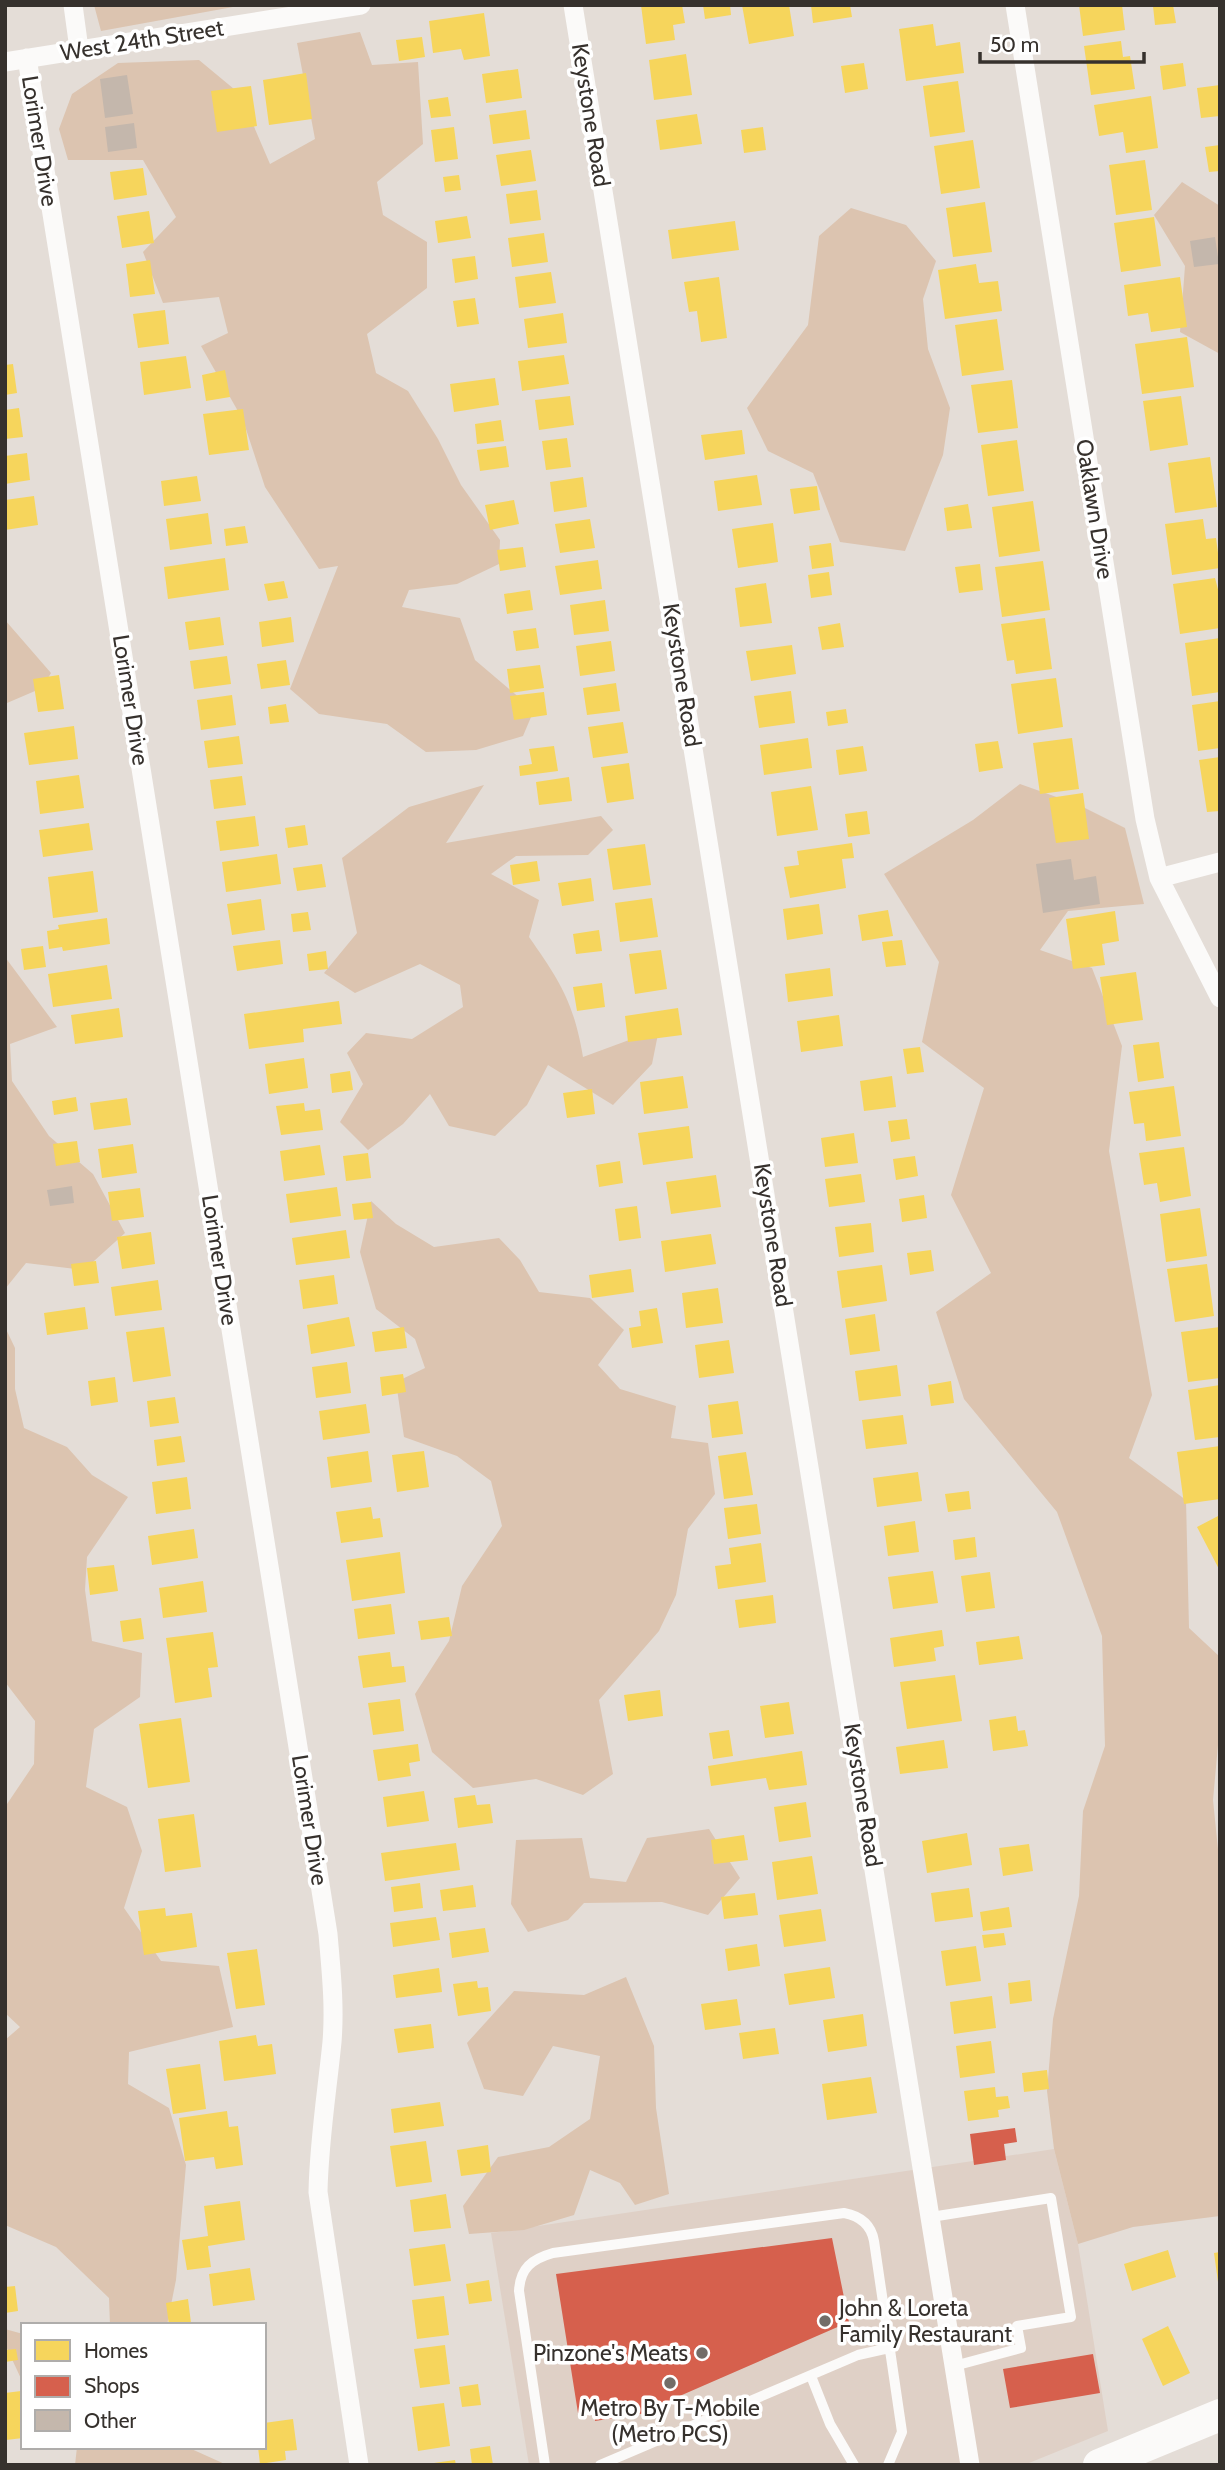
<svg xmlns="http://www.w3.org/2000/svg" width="1225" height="2470" viewBox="0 0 1225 2470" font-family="Cabin,sans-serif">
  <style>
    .built { fill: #dfd0c6 }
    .green { fill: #dcc4b0 }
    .homes { fill: #f6d55c }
    .shops { fill: #d6604d }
    .building { fill: #c4b7ac }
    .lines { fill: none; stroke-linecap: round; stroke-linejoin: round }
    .lane { stroke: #fbfaf9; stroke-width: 10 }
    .street { stroke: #fbfaf9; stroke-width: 19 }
    .primary { stroke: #fbfaf9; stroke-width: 32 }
    .poi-dot { fill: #736d68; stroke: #fff; stroke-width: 2.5 }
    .labels { text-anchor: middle; stroke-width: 7; stroke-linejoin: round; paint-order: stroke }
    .street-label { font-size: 23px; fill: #36312d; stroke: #fff }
    .poi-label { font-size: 23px; fill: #36312d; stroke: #fff; text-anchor: start }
  </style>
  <rect width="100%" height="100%" fill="#e4ddd7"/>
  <!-- built -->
  <path class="built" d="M1054 2149 1078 2244 1108 2431 1024 2465H529L491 2233Z"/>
  <!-- green -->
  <path class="green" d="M94 5H244L101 31Z
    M360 32 372 65 418 62 423 144 377 182 383 215 427 242V288L367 334 376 373 408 391 438 439 461 485 500 540 499 564 457 584 409 590 402 607 460 618 475 660 534 710 523 736 476 750 426 752 387 724 319 714 290 689 338 566 319 569 265 487 243 420 201 346 228 333 219 297 163 303 143 252 176 217 143 160H68L59 129 72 94 118 63 199 60 240 94 270 164 315 139 297 43Z
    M1182 182 1220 206V354L1180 332 1185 266 1154 215Z
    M851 208 906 225 936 261 923 299 928 349 950 408 943 455 905 551 840 542 813 473 768 451 747 408 808 325 819 236Z
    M5 620 51 673 42 688 7 703Z
    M1020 784 1079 805 1125 828 1144 904 1068 911 1040 950 1092 968 1122 1046 1109 1151 1152 1395 1129 1458 1186 1500 1189 1628 1220 1657V1723L1213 1800 1220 1869V2216L1133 2227 1078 2244 1054 2149 1047 2091 1053 2019 1079 1896 1083 1811 1105 1746 1102 1636 1057 1512 964 1399 936 1312 991 1273 951 1195 984 1088 922 1042 939 962 884 874 973 820Z
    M484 785 446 843 601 816 613 830 588 855 516 856 491 874 539 900 529 937C560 981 574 1003 583 1057L659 1029 652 1064 613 1105 548 1065 527 1105 495 1136 449 1126 430 1094 403 1124 368 1150 340 1122 363 1084 347 1053 366 1033 412 1039 463 1007 460 985 420 964 355 993 324 973 357 933 342 858 409 807Z
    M5 957 57 1027 10 1044 12 1081 49 1136 93 1174 125 1233 84 1270 26 1263 5 1289Z
    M371 1201 396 1224 434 1247 499 1238 520 1260 539 1292 590 1298 624 1330 598 1365 620 1389 676 1406 671 1438 708 1443 715 1494 688 1529 676 1595 659 1631 599 1700 613 1774 583 1795 536 1779 473 1788 432 1752 415 1694 449 1641 462 1586 502 1526 491 1481 457 1456 404 1437 396 1382 425 1368 415 1339 376 1309 360 1252Z
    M5 1327 15 1348V1389L24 1428 67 1447 92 1475 128 1497 87 1557 85 1590 92 1641 142 1653 140 1697 94 1729 86 1787 127 1807 142 1851 124 1908 161 1961 219 1966 233 2027 129 2052 128 2084 169 2108 186 2165 176 2280 167 2325H110L109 2298 56 2247 5 2225V2040L20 2027 5 2013V1807L34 1764 35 1721 5 1682Z
    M709 1829 740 1878 708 1915 662 1902 584 1903 568 1920 528 1932 511 1904 516 1840 582 1838 590 1878 626 1882 647 1838Z
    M626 1977 654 2046 656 2108 669 2194 635 2205 620 2183 590 2170 574 2215 524 2230 469 2234 463 2206 498 2157 549 2147 590 2119 600 2056 553 2046 523 2096 484 2089 467 2043 514 1991 584 1995Z
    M5 2329 23 2334V2383L5 2344Z
    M77 2447H187L227 2465H75Z"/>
  <!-- homes -->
  <path class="homes" d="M641 5H682L685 23 673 25 675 40 646 44Z
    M703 5H730L731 15 705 19Z
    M742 5H789L794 36 749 44Z
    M811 5H850L852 17 813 23Z
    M1079 5H1122L1125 30 1083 36Z
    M1173 5 1176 23 1155 25 1153 6Z
    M484 13 490 56 464 60 461 49 433 53 429 21Z
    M933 24 936 46 960 42 964 73 906 81 899 29Z
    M422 37 425 57 399 61 396 40Z
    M1121 41 1123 57 1130 56 1135 89 1091 95 1084 46Z
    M686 54 692 95 654 100 649 60Z
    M864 63 868 89 845 93 841 66Z
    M1183 63 1186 86 1163 90 1160 66Z
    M518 69 522 98 486 103 482 74Z
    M306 73 312 119 269 125 263 80Z
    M958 81 965 132 930 137 923 86Z
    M1220 85V116L1201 118 1197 88Z
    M251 86 257 126 217 132 211 91Z
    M1151 96 1158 148 1126 153 1123 132 1099 136 1094 105Z
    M448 97 451 116 431 118 428 100Z
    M526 110 530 139 493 144 489 115Z
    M697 114 702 144 660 150 656 120Z
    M454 127 458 159 435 162 431 130Z
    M763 127 766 150 744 153 741 130Z
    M973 140 980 188 941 194 934 146Z
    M1220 145V171L1209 172 1205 147Z
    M531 150 536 181 501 186 496 155Z
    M1145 160 1152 210 1116 215 1109 165Z
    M143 168 147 195 114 200 110 172Z
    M459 175 461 190 445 192 443 177Z
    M537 190 541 220 510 224 506 194Z
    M985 202 992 252 953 257 946 208Z
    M149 211 154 243 122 248 117 216Z
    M467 216 471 238 438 243 435 221Z
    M1154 217 1161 266 1121 272 1114 223Z
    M735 221 739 250 672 259 668 230Z
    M544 233 548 262 512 267 508 238Z
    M475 256 478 279 455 283 452 259Z
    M150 260 155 294 130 297 126 264Z
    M976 264 979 283 998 281 1002 311 945 319 938 270Z
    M551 272 556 303 519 308 515 277Z
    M719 277 727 338 701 342 697 311 689 312 684 282Z
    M1180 277 1187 327 1151 332 1148 313 1128 316 1124 285Z
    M475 298 479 324 457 327 453 301Z
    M165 310 169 344 138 348 133 314Z
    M563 313 567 343 528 348 524 319Z
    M997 319 1004 370 962 376 955 325Z
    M1187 337 1194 387 1142 394 1135 344Z
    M564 355 569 384 522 391 518 361Z
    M186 356 191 388 144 395 140 362Z
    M13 364 17 393 5 395V365Z
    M225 370 230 397 206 401 202 375Z
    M495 378 499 405 454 412 450 384Z
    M1012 380 1018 428 978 433 971 385Z
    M570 396 574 425 539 430 535 400Z
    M1181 396 1188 445 1150 451 1143 401Z
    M19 408 23 437 5 439V410Z
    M243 409 249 450 209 455 203 414Z
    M501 420 504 441 477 444 475 424Z
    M742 430 745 454 705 460 701 435Z
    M567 438 571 467 546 470 542 441Z
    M1017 440 1024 491 988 496 981 445Z
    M506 446 509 467 480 471 477 450Z
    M27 453 30 480 5 484V456Z
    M1210 457 1217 507 1175 513 1168 463Z
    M757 475 762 505 718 511 714 481Z
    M197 476 201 501 164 506 161 481Z
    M583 477 587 507 554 512 550 482Z
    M817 486 820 510 794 514 790 489Z
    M34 496 38 525 5 530V500Z
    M514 500 519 524 490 530 485 505Z
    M1033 501 1040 551 999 557 992 507Z
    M968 504 972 528 947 531 944 508Z
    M208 513 212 544 170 550 166 519Z
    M590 519 595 548 560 553 555 524Z
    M1203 519 1206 539 1216 538 1220 568 1172 575 1165 524Z
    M773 523 778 562 738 568 732 529Z
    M245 526 248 543 226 546 224 529Z
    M831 543 834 566 812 569 809 546Z
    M523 547 526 567 500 571 497 550Z
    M225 558 229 590 168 599 164 567Z
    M598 560 602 589 560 595 555 566Z
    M1043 561 1050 610 1002 617 995 567Z
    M980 564 983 590 959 593 955 567Z
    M829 572 832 595 811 598 808 575Z
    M1215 578 1220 597V628L1180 634 1173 584Z
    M284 581 288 598 268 601 264 584Z
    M766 583 772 623 740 627 735 588Z
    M530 590 533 610 507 614 504 594Z
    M605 600 609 631 574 635 570 605Z
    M220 617 224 645 189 650 185 622Z
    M291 617 294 642 262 647 259 622Z
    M1045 618 1052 669 1016 674 1014 660 1007 661 1001 624Z
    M840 623 844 647 822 650 818 627Z
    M536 628 539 648 516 651 513 631Z
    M1220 638V692L1192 696 1185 643Z
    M611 641 615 671 580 676 576 646Z
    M792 645 796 674 751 681 746 651Z
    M227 656 231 684 194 689 190 661Z
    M286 660 290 685 261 689 257 664Z
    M540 665 544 688 510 693 507 669Z
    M59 675 64 709 38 712 33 679Z
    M1056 678 1063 727 1018 734 1011 684Z
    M616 683 620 711 587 715 583 688Z
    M791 691 795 723 759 728 754 696Z
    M544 692 547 715 514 720 510 696Z
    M232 695 236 725 201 730 197 700Z
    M1220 701V748L1198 751 1192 705Z
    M286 704 289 722 270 724 268 707Z
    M846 709 848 723 828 726 826 712Z
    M623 722 628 753 593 758 588 727Z
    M74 726 78 759 29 765 24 733Z
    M239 736 243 764 208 768 204 741Z
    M808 738 812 768 764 775 760 745Z
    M1072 738 1079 789 1040 794 1033 743Z
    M998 741 1003 768 979 772 975 744Z
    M554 746 558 771 520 776 519 766 532 764 529 749Z
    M863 746 867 771 839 775 836 750Z
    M1220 757V811L1207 812 1199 760Z
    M629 763 634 799 607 803 601 767Z
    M79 775 84 808 40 814 36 781Z
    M242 776 246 805 214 809 210 780Z
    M569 777 572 801 539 805 536 782Z
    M811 786 818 830 777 836 771 792Z
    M1083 793 1089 839 1056 843 1049 798Z
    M867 811 870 834 848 837 845 814Z
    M255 816 259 846 220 851 216 821Z
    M89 823 93 850 43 857 39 830Z
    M305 825 308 845 288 848 285 828Z
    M852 843 854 858 842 859 846 888 790 898 784 867 799 865 797 851Z
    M645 844 651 885 613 890 607 849Z
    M277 854 281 884 226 892 222 862Z
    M537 861 540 881 513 885 510 865Z
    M322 864 326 887 297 891 293 868Z
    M93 871 98 912 53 918 48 877Z
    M591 878 594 901 562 906 558 883Z
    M652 898 658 937 620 942 615 903Z
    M261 899 265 930 232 935 227 904Z
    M819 904 823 934 787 940 783 909Z
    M888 910 893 936 862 941 858 915Z
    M1115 911 1119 941 1102 944 1105 965 1073 969 1066 919Z
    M308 912 311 930 293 932 291 914Z
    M107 918 110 944 63 951 62 947 49 949 47 931 59 929 58 925Z
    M599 930 602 951 576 954 573 934Z
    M280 940 283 964 237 971 233 946Z
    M902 940 906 965 886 967 882 942Z
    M43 946 46 967 24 970 21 949Z
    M661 950 667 989 635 994 629 954Z
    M326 951 328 969 309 971 307 954Z
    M107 965 112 999 53 1007 48 974Z
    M830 968 833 996 788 1002 785 974Z
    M1136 972 1143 1020 1107 1025 1100 977Z
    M602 983 605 1007 577 1011 573 987Z
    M339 1001 342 1024 303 1029 304 1042 249 1049 244 1014Z
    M119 1008 123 1037 75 1044 71 1015Z
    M678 1008 682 1035 628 1042 625 1016Z
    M839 1015 843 1046 801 1052 797 1021Z
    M1159 1042 1164 1078 1138 1082 1133 1045Z
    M920 1047 924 1072 907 1074 903 1049Z
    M304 1058 308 1088 269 1094 265 1064Z
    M350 1071 353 1090 332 1093 330 1074Z
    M683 1076 688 1108 644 1114 640 1082Z
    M892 1076 896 1107 864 1111 860 1081Z
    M1174 1086 1181 1136 1146 1141 1144 1123 1134 1124 1129 1092Z
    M592 1089 595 1114 567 1118 563 1093Z
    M76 1097 78 1111 54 1115 52 1101Z
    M127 1098 131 1125 94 1130 90 1103Z
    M304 1103 305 1111 320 1109 323 1130 281 1135 276 1106Z
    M907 1119 910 1139 891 1142 888 1121Z
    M689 1126 693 1158 643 1165 638 1133Z
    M854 1133 858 1163 825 1167 821 1138Z
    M77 1141 80 1162 56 1166 53 1144Z
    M133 1144 137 1173 102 1178 98 1149Z
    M320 1145 325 1175 284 1181 280 1151Z
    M1184 1147 1191 1196 1160 1202 1157 1183 1144 1185 1139 1153Z
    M368 1153 371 1178 346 1181 343 1156Z
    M915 1156 918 1176 896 1180 893 1159Z
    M620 1161 623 1183 599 1187 596 1165Z
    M861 1174 865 1202 829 1207 825 1179Z
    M716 1175 721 1207 671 1214 666 1182Z
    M337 1187 341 1216 290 1223 286 1194Z
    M140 1188 144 1217 112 1221 108 1192Z
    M924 1195 927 1218 902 1222 899 1199Z
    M371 1202 373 1218 354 1220 352 1204Z
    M637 1206 641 1238 619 1241 615 1209Z
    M1200 1208 1207 1256 1166 1262 1160 1214Z
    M871 1223 874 1252 839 1257 835 1227Z
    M346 1230 350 1258 296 1265 292 1238Z
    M151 1232 155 1264 122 1269 117 1237Z
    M711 1234 716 1264 665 1272 661 1241Z
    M931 1250 934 1271 910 1275 907 1253Z
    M96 1261 99 1283 74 1286 71 1264Z
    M1207 1264 1214 1316 1175 1322 1167 1269Z
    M882 1265 887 1301 842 1308 837 1271Z
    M631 1269 634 1292 592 1298 589 1275Z
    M334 1275 338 1304 303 1309 299 1280Z
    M158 1280 162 1310 115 1316 111 1287Z
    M718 1288 723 1323 686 1328 682 1293Z
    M85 1307 88 1329 47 1335 44 1313Z
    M657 1308 663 1343 632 1348 629 1328 641 1326 639 1311Z
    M875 1314 880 1351 850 1355 845 1319Z
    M349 1317 355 1346 311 1354 307 1325Z
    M164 1327 171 1376 133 1382 126 1332Z
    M404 1327 407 1348 375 1352 372 1332Z
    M1220 1327V1378L1188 1382 1181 1332Z
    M729 1340 734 1373 699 1378 695 1345Z
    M347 1362 351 1393 316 1398 312 1367Z
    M897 1365 901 1396 859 1401 855 1371Z
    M403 1374 406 1392 382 1396 380 1377Z
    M115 1377 118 1402 91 1406 88 1381Z
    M951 1381 954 1403 931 1406 928 1385Z
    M1220 1385V1437L1195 1440 1188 1390Z
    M175 1397 179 1423 150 1427 147 1401Z
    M738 1401 743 1434 712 1438 708 1405Z
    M366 1404 370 1433 323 1440 319 1411Z
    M903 1415 907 1444 866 1449 862 1420Z
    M181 1436 185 1462 157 1466 154 1440Z
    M1220 1446V1499L1184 1504 1177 1452Z
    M368 1451 372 1482 331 1488 327 1457Z
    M424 1451 429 1487 397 1492 392 1455Z
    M746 1452 753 1495 724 1499 718 1456Z
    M918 1472 922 1501 877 1507 873 1478Z
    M187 1477 191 1509 156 1514 152 1482Z
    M969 1491 971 1509 948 1512 945 1494Z
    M757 1504 761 1534 728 1539 724 1508Z
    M371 1507 373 1519 380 1518 383 1537 341 1543 336 1512Z
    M1220 1515V1571L1197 1527Z
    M915 1521 919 1552 888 1556 884 1526Z
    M194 1529 198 1558 152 1565 148 1536Z
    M975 1537 977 1557 955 1560 953 1540Z
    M761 1543 766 1582 718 1589 715 1566 731 1564 729 1548Z
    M400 1552 405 1593 352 1601 346 1560Z
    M114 1565 118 1591 90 1595 87 1568Z
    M933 1571 938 1603 893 1609 888 1577Z
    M990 1572 995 1608 966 1612 961 1576Z
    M203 1581 207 1612 163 1618 159 1588Z
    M773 1595 776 1623 739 1628 735 1600Z
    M391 1604 395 1634 358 1639 354 1609Z
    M449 1617 452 1636 421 1640 418 1621Z
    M141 1618 144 1639 123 1642 120 1621Z
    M942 1630 944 1646 934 1648 936 1661 894 1667 890 1638Z
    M213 1632 218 1667 208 1668 212 1697 175 1703 166 1638Z
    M1019 1636 1023 1659 979 1665 976 1642Z
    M390 1652 392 1667 404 1666 406 1682 363 1688 358 1656Z
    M955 1675 962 1721 907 1729 900 1682Z
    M660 1690 663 1716 628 1721 624 1695Z
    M400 1699 404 1731 373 1735 368 1703Z
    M789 1702 794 1734 765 1738 760 1706Z
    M1016 1716 1018 1731 1025 1730 1028 1746 993 1751 989 1720Z
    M181 1718 190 1782 148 1788 139 1724Z
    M729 1730 733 1756 713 1759 709 1733Z
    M944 1740 948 1768 900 1774 896 1747Z
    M418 1744 420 1761 409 1763 411 1776 378 1781 373 1750Z
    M802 1751 807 1785 769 1790 766 1778 711 1786 708 1766Z
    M424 1791 429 1821 387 1827 383 1797Z
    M475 1795 477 1805 490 1804 493 1823 458 1828 454 1798Z
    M806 1802 811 1837 779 1842 774 1807Z
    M194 1814 201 1867 165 1872 158 1819Z
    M967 1833 972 1865 927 1873 922 1841Z
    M744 1835 748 1860 714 1864 711 1840Z
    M456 1843 460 1870 385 1881 381 1853Z
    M1029 1844 1033 1871 1003 1876 999 1848Z
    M812 1856 818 1894 777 1900 772 1862Z
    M420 1883 423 1908 394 1912 391 1887Z
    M473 1885 476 1907 443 1911 440 1890Z
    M969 1888 973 1917 935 1922 931 1893Z
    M755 1893 758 1915 724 1919 721 1897Z
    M1009 1907 1012 1927 983 1931 980 1912Z
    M165 1908 166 1916 192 1913 197 1947 144 1955 138 1911Z
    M821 1909 826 1941 784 1947 779 1915Z
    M436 1917 440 1940 393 1947 390 1923Z
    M485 1928 489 1952 452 1958 449 1933Z
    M1004 1933 1006 1945 984 1948 982 1935Z
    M757 1944 760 1966 728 1971 725 1949Z
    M976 1946 981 1981 946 1986 941 1951Z
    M257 1949 265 2005 236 2009 227 1953Z
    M830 1967 835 1998 789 2005 784 1974Z
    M439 1968 442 1992 396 1998 393 1975Z
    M1030 1980 1032 2001 1010 2004 1008 1983Z
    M477 1981 478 1988 488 1987 491 2011 458 2016 453 1984Z
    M992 1996 996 2028 954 2034 950 2002Z
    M737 1999 741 2025 705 2030 701 2004Z
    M863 2014 867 2046 828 2052 823 2020Z
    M431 2024 434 2048 398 2053 394 2029Z
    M775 2028 779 2054 743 2059 739 2033Z
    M256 2035 258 2046 272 2044 276 2074 224 2081 219 2041Z
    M991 2041 995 2073 960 2078 956 2046Z
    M200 2064 206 2109 173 2114 166 2069Z
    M1047 2070 1049 2089 1024 2092 1022 2073Z
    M871 2077 877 2113 827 2120 822 2084Z
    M995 2087 996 2097 1008 2096 1010 2108 998 2110 999 2117 968 2121 964 2091Z
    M440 2102 444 2126 394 2133 391 2109Z
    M227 2111 229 2127 238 2126 243 2165 216 2169 214 2157 185 2161 179 2118Z
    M426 2141 432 2182 396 2187 390 2146Z
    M488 2145 491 2172 461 2176 457 2150Z
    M446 2194 451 2228 414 2232 410 2200Z
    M240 2201 245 2240 208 2246 211 2267 187 2270 182 2240 208 2236 204 2206Z
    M445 2244 451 2281 414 2286 409 2249Z
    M1168 2250 1176 2277 1132 2291 1124 2264Z
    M1220 2252V2281L1218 2282 1214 2253Z
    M250 2268 255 2300 213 2306 209 2274Z
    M489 2280 492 2301 469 2304 466 2284Z
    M15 2286 18 2311 5 2313V2287Z
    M444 2296 449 2335 417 2339 412 2300Z
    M188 2299 191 2323 169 2325 166 2303Z
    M1168 2326 1190 2373 1163 2386 1142 2339Z
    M445 2345 450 2384 420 2388 414 2349Z
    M16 2349 18 2360 5 2362V2350Z
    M478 2384 481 2405 462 2407 459 2387Z
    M21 2391 23 2438 6 2440 5 2393Z
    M444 2403 450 2446 418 2451 412 2407Z
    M293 2419 297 2450 285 2451 286 2460 260 2464 258 2447H264V2423Z
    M490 2446 493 2465H472L470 2449Z
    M455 2460 456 2465H434V2463Z"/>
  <!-- shops -->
  <path class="shops" d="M1015 2128 1017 2142 1004 2144 1006 2160 974 2165 970 2134Z
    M832 2238 849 2322 659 2405V2411L595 2421 594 2409 578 2413 556 2274Z
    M1093 2354 1100 2393 1010 2408 1003 2369Z"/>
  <!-- building -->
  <path class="building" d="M127 75 133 114 105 118 100 79Z
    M134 123 137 148 108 152 105 127Z
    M1215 237 1219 264 1194 267 1190 241Z
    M1071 859 1074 880 1096 876 1100 904 1043 913 1036 864Z
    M72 1186 74 1203 50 1206 47 1190Z"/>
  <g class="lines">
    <!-- lane -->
    <path class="lane" d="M931 2217 1051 2198 1071 2317 1017 2326 1021 2348 954 2366
      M811 2376 830 2424 854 2465
      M545 2465 519 2291C520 2268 532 2259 553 2253L844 2213C860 2216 871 2224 874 2241L902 2432 888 2465
      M600 2465 858 2355 889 2348"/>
    <!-- street -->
    <path class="street" d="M73 5 79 49
      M573 5 970 2465
      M1015 5 1145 819 1159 878 1220 998
      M27 58 328 1934C331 1970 335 2005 332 2042 327 2092 319 2141 318 2192L359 2465
      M5 62 361 5
      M1159 878 1220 862"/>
    <!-- primary -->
    <path class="primary" d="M1099 2465 1220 2415"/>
  </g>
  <!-- markers -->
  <g class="poi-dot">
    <circle cx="825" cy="2321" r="7"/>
    <circle cx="702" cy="2353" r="7"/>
    <circle cx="670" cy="2383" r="7"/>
  </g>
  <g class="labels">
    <!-- street labels -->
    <g class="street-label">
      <text transform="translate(142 40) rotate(-9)" y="8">West 24th Street</text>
      <text transform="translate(591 115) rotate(81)" y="8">Keystone Road</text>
      <text transform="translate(40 141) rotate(81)" y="8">Lorimer Drive</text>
      <text transform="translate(1095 509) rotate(81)" y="8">Oaklawn Drive</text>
      <text transform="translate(682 675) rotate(81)" y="8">Keystone Road</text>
      <text transform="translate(131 700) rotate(81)" y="8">Lorimer Drive</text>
      <text transform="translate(773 1235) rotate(81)" y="8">Keystone Road</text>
      <text transform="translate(220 1260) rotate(81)" y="8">Lorimer Drive</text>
      <text transform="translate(863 1795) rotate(81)" y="8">Keystone Road</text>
      <text transform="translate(310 1820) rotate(81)" y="8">Lorimer Drive</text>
    </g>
    <!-- poi labels -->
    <g class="poi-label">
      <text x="839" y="2316">John &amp; Loreta<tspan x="839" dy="26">Family Restaurant</tspan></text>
      <text x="688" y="2361" text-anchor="end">Pinzone's Meats</text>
      <text x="670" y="2416" text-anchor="middle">Metro By T-Mobile<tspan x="670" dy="26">(Metro PCS)</tspan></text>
    </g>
  </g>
  <!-- border -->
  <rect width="1225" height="2470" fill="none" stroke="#36312d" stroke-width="14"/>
  <!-- legend -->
  <rect x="21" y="2323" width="245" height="126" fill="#ffffff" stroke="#afadab" stroke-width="2"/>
  <rect x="35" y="2340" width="35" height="21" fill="#f6d55c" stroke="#afadab" stroke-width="2"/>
  <text x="84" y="2358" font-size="21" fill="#36312d">Homes</text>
  <rect x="35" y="2376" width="35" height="21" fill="#d6604d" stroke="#afadab" stroke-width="2"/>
  <text x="84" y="2393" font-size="21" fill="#36312d">Shops</text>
  <rect x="35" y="2410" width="35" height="21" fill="#c4b7ac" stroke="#afadab" stroke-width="2"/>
  <text x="84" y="2428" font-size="21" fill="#36312d">Other</text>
  <!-- scale -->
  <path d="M980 52v10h164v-10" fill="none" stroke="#36312d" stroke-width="3.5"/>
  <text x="990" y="52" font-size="21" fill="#36312d" stroke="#ffffff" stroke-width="5" paint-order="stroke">50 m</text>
</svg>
